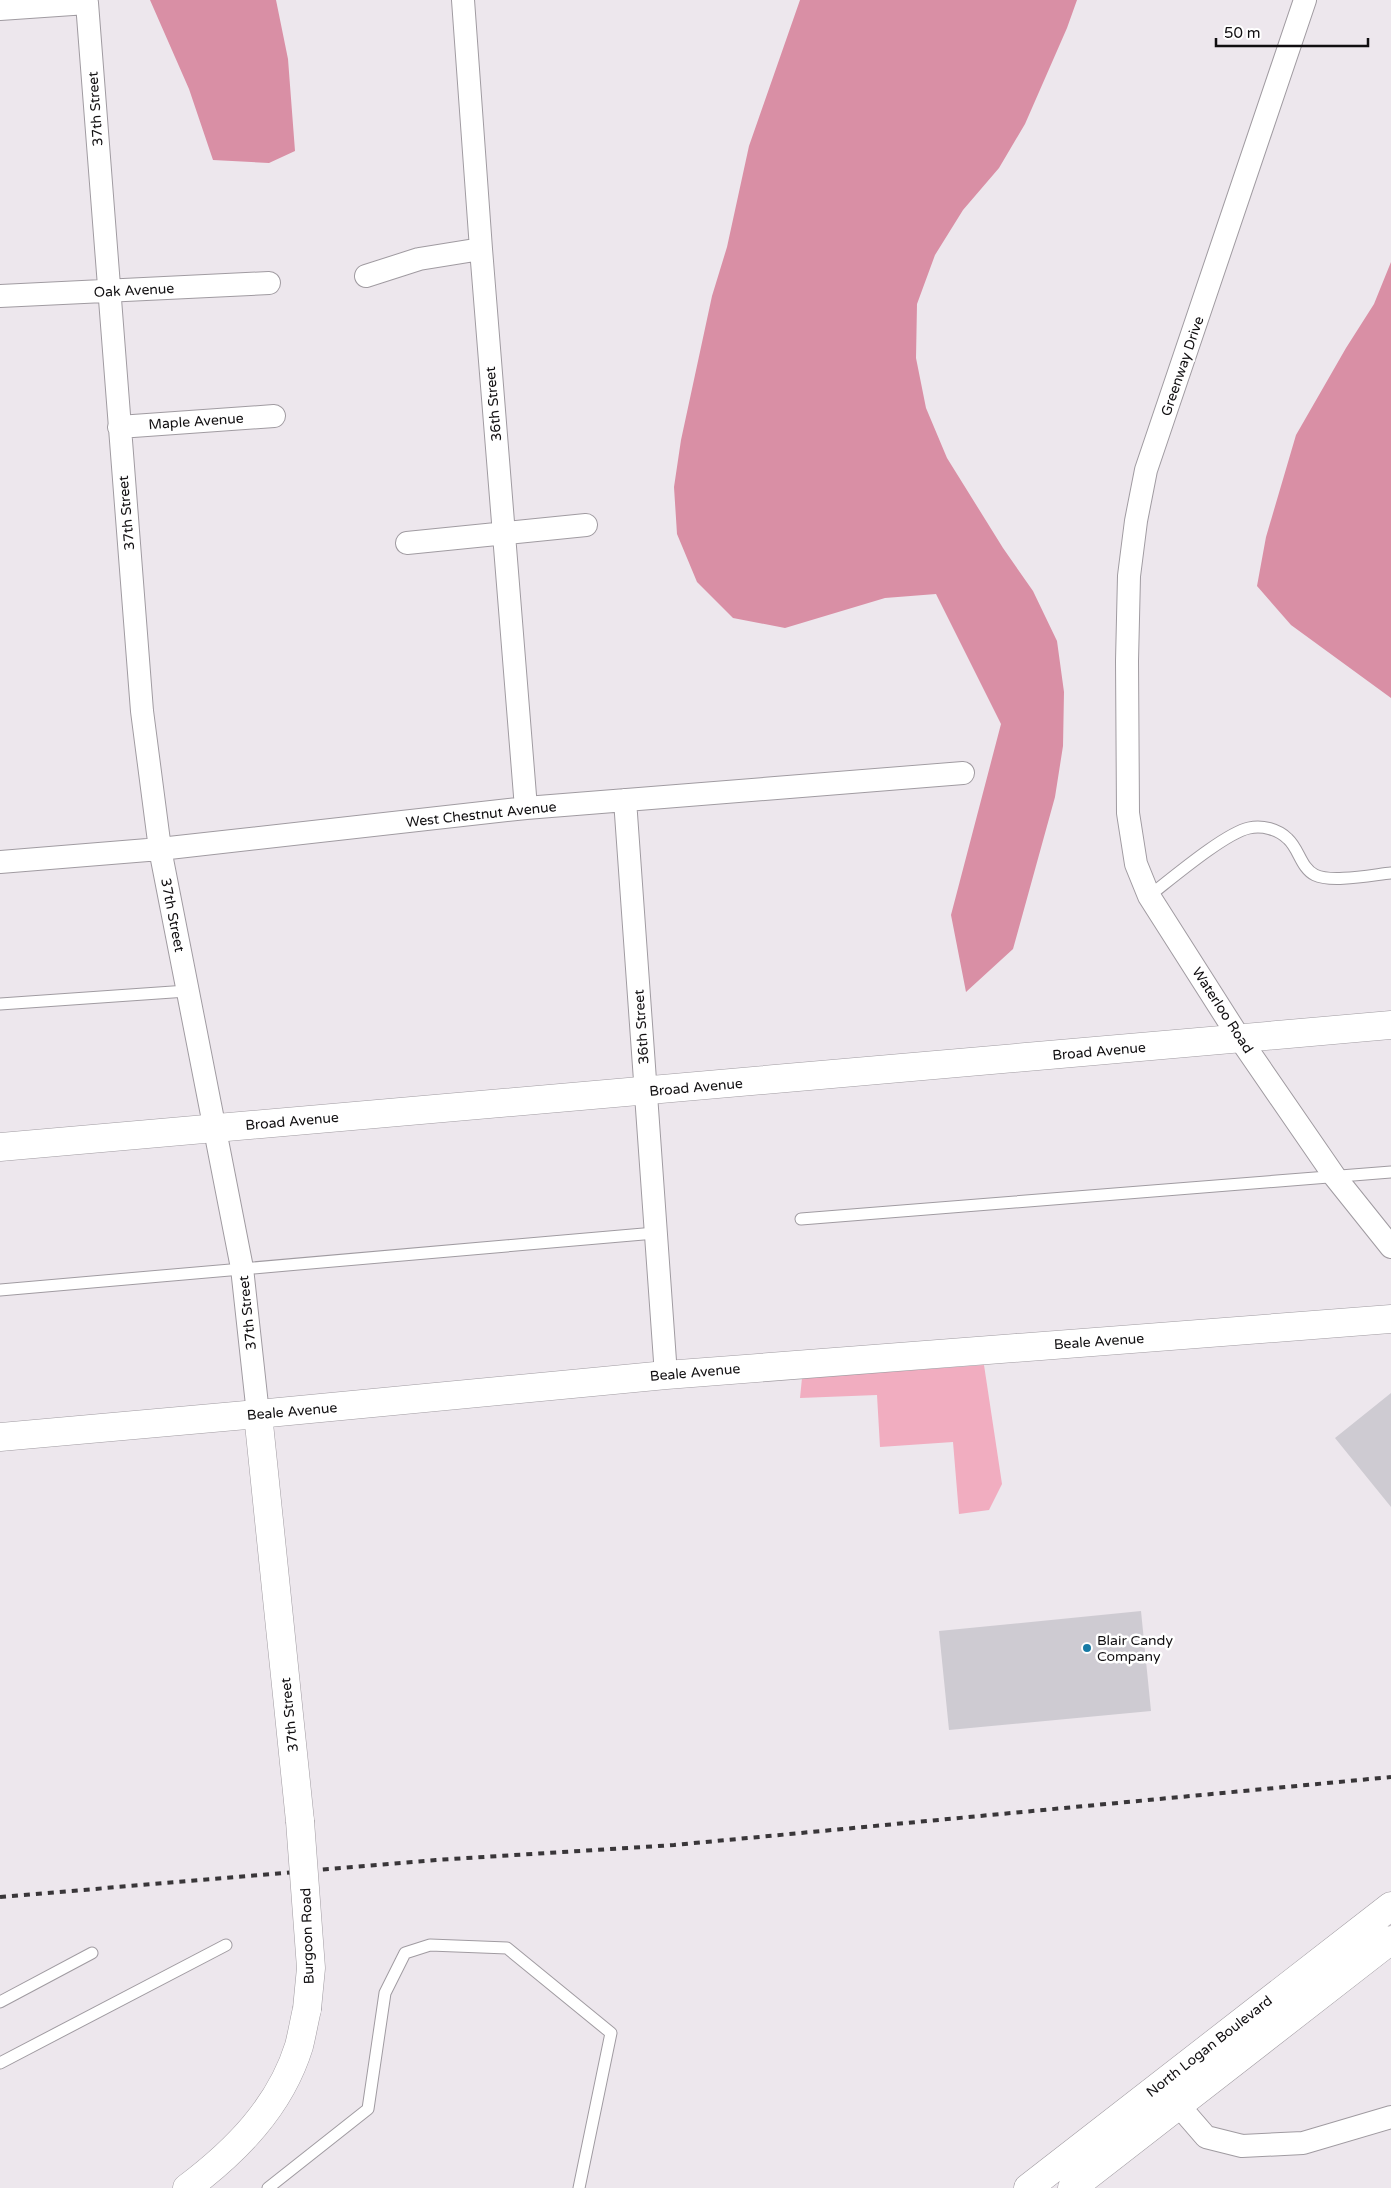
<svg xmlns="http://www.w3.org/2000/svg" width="1391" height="2188" viewBox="0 0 1391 2188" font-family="'Varela Round',sans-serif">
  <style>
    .green { fill: #f1adc0 }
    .forest { fill: #d98fa5 }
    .building { fill: #cecbd2 }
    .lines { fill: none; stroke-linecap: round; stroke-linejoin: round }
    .lane-casing { stroke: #a09ba1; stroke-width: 13 }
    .street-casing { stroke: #a09ba1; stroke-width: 24 }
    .secondary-casing { stroke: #a09ba1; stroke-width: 29 }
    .primary-casing { stroke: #a09ba1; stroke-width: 29 }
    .lane { stroke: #fff; stroke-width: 11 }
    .street { stroke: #fff; stroke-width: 22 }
    .secondary { stroke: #fff; stroke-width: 28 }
    .primary { stroke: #fff; stroke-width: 28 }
    .rail { stroke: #393639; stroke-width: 4; stroke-dasharray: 6 6; stroke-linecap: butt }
    .secondary-bridge-casing { stroke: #a09ba1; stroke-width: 29; stroke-linecap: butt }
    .secondary-bridge { stroke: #fff; stroke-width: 28 }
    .poi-dot { fill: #177aa5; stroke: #fff; stroke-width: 2 }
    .labels { text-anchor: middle; stroke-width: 5; stroke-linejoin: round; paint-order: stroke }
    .street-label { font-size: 14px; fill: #110f11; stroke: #fff }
    .poi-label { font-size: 14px; fill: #110f11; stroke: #fff; text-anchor: start }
  </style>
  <rect width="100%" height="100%" fill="#ede7ed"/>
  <!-- green -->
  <path class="green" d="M984 1365 1002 1484 989 1510 959 1514 953 1442 880 1447 877 1395 800 1398 802 1378Z"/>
  <!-- forest -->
  <path class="forest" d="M150 0H276L288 59 295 151 269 163 213 160 189 89Z
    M800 0H1077L1067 28 1025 124 999 168 963 210 935 255 917 304 916 358 926 408 947 458 1003 548 1033 591 1057 641 1064 692 1063 746 1055 797 1013 949 966 992 951 915 1001 724 936 594 885 598 785 628 733 618 697 582 677 534 674 487 681 440 712 296 727 247 749 146Z
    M1391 262V698L1291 625 1257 586 1266 537 1296 435 1346 348 1374 304Z"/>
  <!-- building -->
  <path class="building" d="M1391 1393V1507L1335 1438Z
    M1141 1611 1151 1711 949 1730 939 1631Z"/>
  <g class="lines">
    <defs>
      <path id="lane" d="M1149 896C1171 879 1225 833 1249 828 1262 825 1278 829 1288 839 1299 849 1301 868 1315 875 1331 883 1372 875 1391 873
        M0 1004 187 991
        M801 1219 1391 1172
        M0 1290 655 1233
        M0 2002 92 1953
        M0 2063 226 1945
        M268 2188 368 2109 385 1993 405 1953 430 1945 507 1948 611 2033 579 2188"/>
      <path id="street" d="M463 0 481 249 526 808
        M1305 0 1146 470 1136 521 1129 576 1127 661 1128 813 1136 864 1149 896 1240 1039 1335 1177 1391 1247
        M0 9 87 3 142 711 160 849 242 1268 258 1414
        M366 276 419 259 481 249
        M0 296 269 283
        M119 427 274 416
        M407 543 586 525
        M625 800 666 1375
        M0 862 160 849 526 808 963 773
        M1167 2092 1206 2137 1242 2146 1303 2143 1391 2117"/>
      <path id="secondary" d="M0 1147 1391 1025
        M258 1414 300 1821
        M0 1437 258 1414 666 1375 1391 1319
        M187 2188C236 2151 280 2107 299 2046 302 2034 304 2022 307 2009"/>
      <path id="primary" d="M1028 2188 1391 1906
        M1072 2188 1391 1940"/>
    </defs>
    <!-- lane casing -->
    <use href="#lane" class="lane-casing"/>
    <!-- street casing -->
    <use href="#street" class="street-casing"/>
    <!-- secondary casing -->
    <use href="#secondary" class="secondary-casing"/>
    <!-- primary casing -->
    <use href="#primary" class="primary-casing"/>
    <!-- lane -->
    <use href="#lane" class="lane"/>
    <!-- street -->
    <use href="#street" class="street"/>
    <!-- secondary -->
    <use href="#secondary" class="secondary"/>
    <!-- primary -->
    <use href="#primary" class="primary"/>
    <!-- rail -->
    <path class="rail" d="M0 1897 436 1860 674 1845 1391 1777"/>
    <defs>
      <path id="secondary-bridge" d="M300 1821 311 1968 307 2009"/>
    </defs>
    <!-- secondary-bridge casing -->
    <use href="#secondary-bridge" class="secondary-bridge-casing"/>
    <!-- secondary-bridge -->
    <use href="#secondary-bridge" class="secondary-bridge"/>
  </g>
  <!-- markers -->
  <circle class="poi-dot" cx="1087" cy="1648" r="5"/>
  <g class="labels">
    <!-- street labels -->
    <g class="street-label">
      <text transform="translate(95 109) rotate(-94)" y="5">37th Street</text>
      <text transform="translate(134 290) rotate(-3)" y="5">Oak Avenue</text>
      <text transform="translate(1182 366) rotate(-71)" y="5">Greenway Drive</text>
      <text transform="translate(493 404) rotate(-95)" y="5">36th Street</text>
      <text transform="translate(196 421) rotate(-4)" y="5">Maple Avenue</text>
      <text transform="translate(126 513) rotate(-95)" y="5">37th Street</text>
      <text transform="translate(481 814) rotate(-6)" y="5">West Chestnut Avenue</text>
      <text transform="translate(173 915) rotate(79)" y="5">37th Street</text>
      <text transform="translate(1223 1010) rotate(57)" y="5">Waterloo Road</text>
      <text transform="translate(641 1027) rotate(-94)" y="5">36th Street</text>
      <text transform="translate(1099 1051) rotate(-5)" y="5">Broad Avenue</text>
      <text transform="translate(696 1087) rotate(-5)" y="5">Broad Avenue</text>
      <text transform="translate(292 1121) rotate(-5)" y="5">Broad Avenue</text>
      <text transform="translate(247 1313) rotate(-96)" y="5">37th Street</text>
      <text transform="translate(1099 1341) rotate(-4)" y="5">Beale Avenue</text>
      <text transform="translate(695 1372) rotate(-5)" y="5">Beale Avenue</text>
      <text transform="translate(292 1411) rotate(-5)" y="5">Beale Avenue</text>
      <text transform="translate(289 1715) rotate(-96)" y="5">37th Street</text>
      <text transform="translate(307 1936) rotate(-92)" y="5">Burgoon Road</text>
      <text transform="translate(1209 2046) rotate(-38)" y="5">North Logan Boulevard</text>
    </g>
    <!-- poi labels -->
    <g class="poi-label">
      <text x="1097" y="1645">Blair Candy<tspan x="1097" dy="16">Company</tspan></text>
    </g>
  </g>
  <!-- scale -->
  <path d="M1216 38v8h152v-8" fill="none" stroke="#110f11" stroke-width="2.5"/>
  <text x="1224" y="38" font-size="15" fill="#110f11" stroke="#ffffff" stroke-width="4" paint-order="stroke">50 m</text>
</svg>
